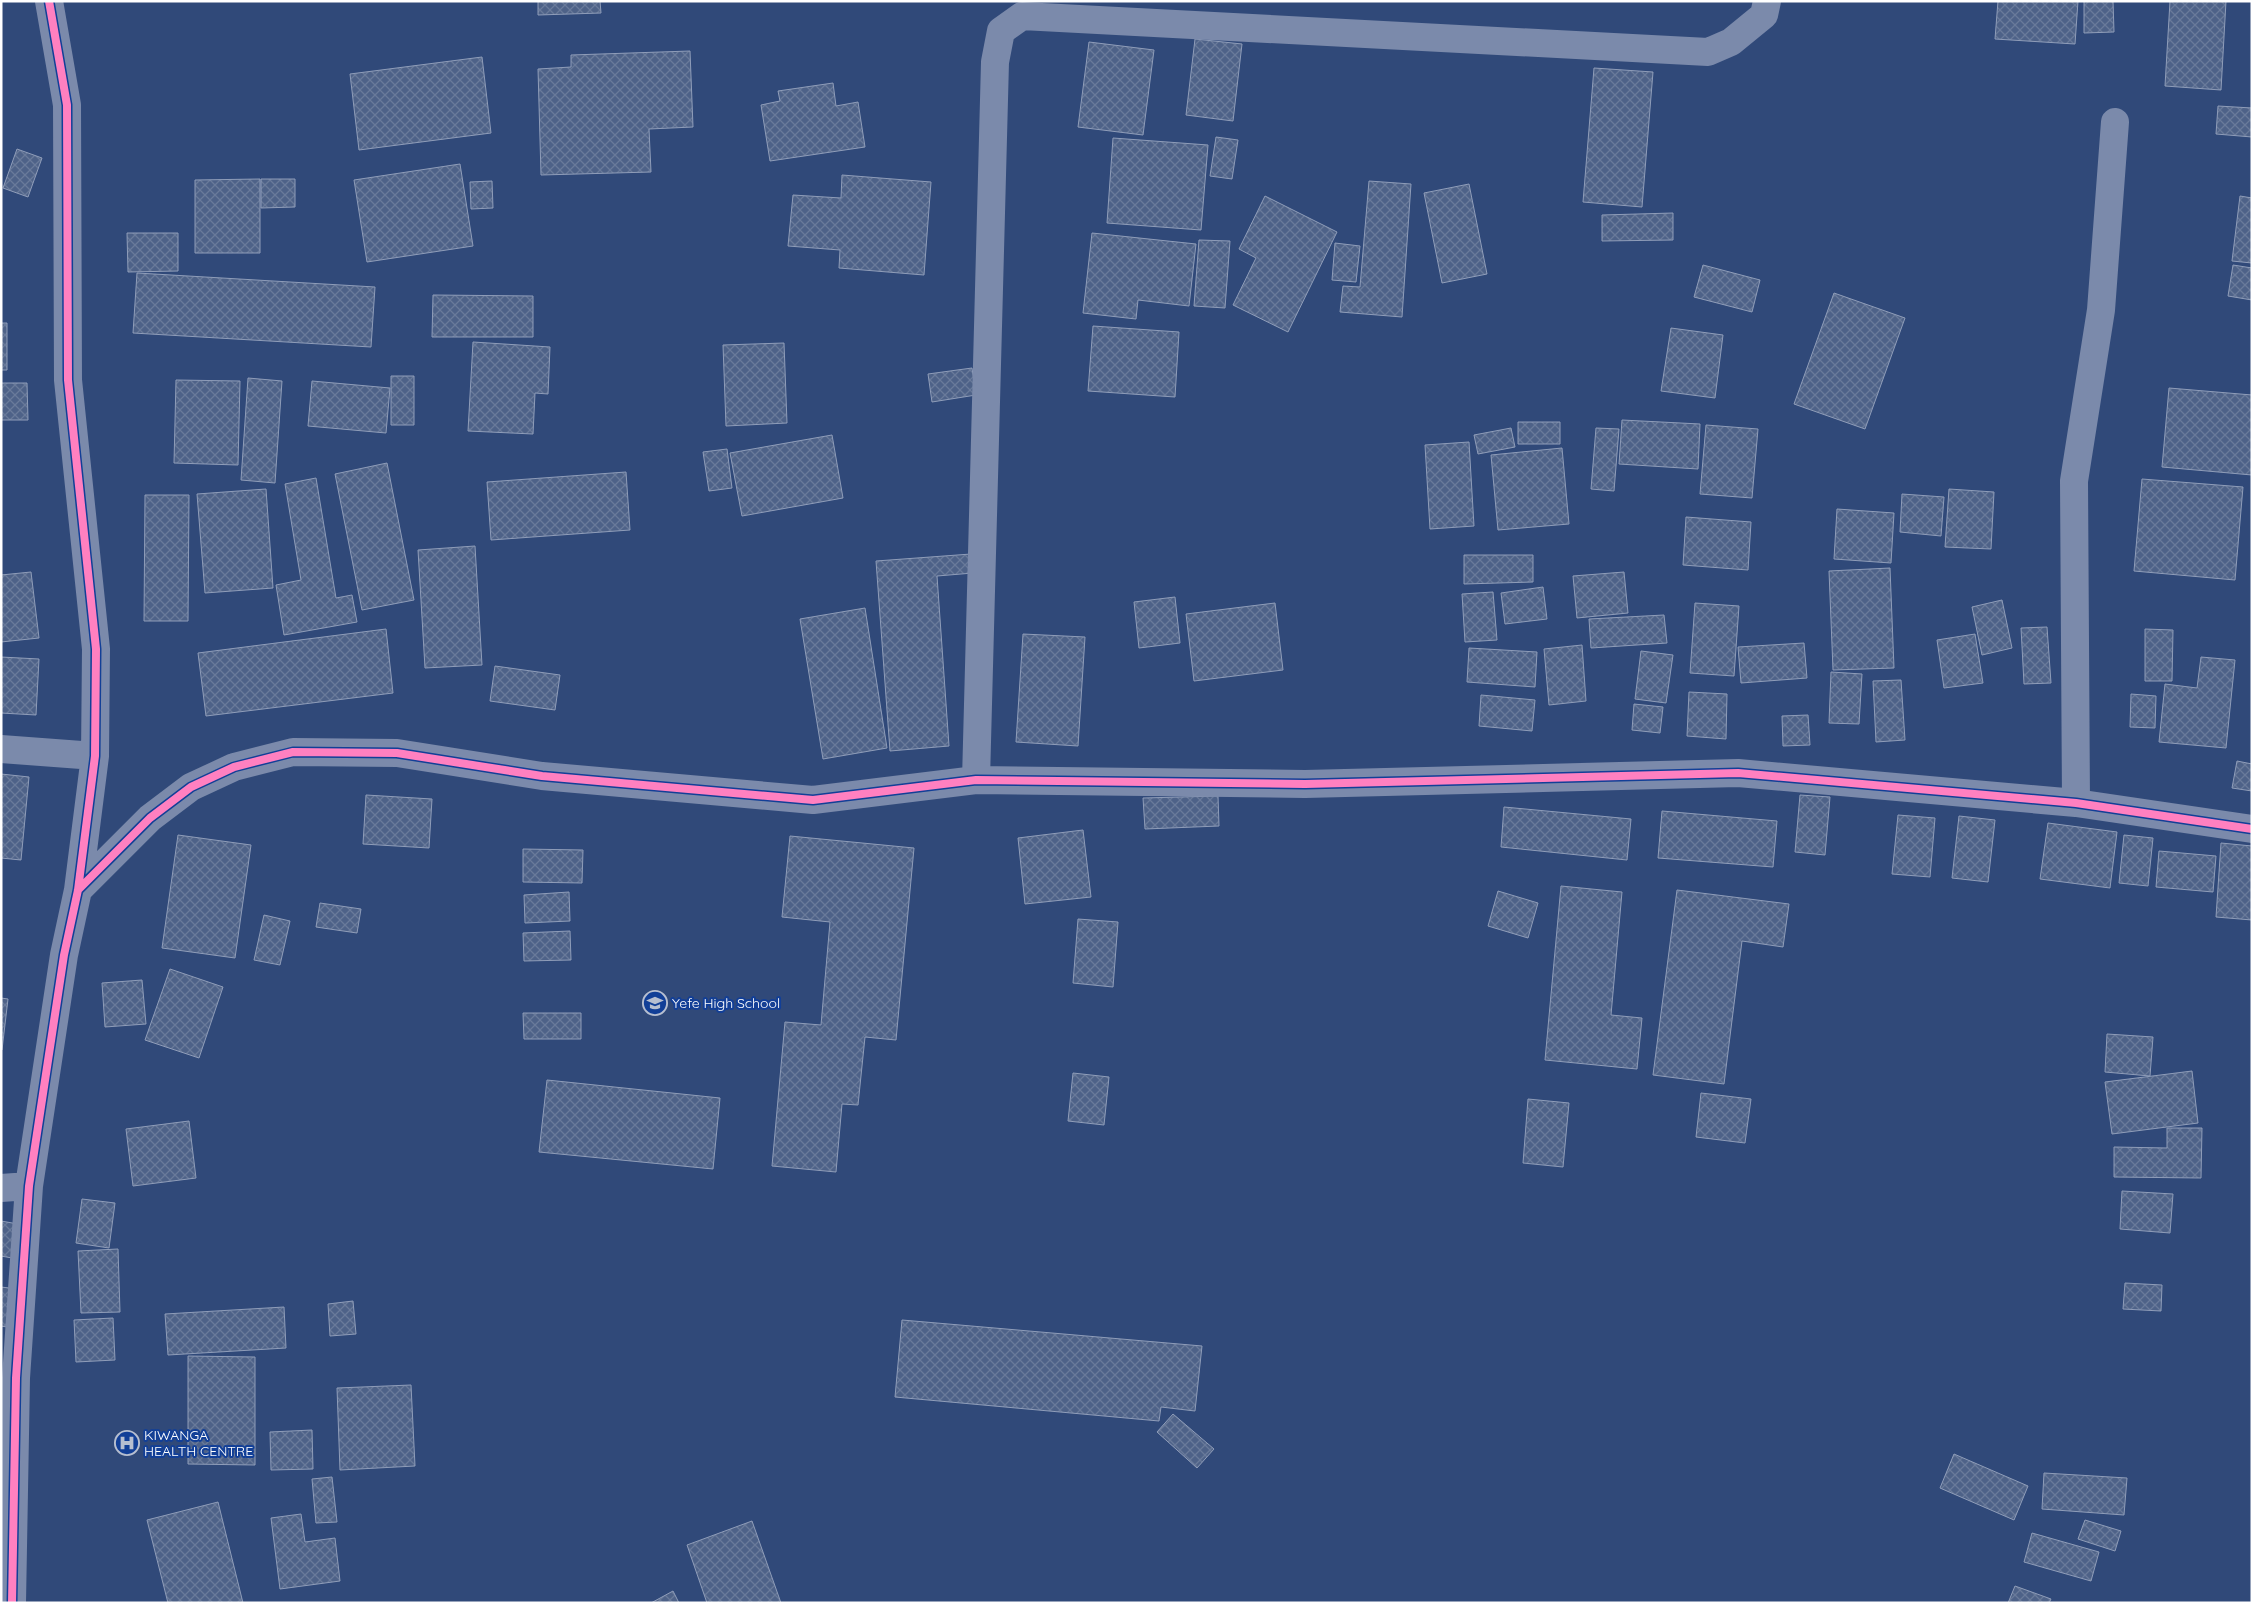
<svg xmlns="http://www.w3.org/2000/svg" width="2253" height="1604" viewBox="0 0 2253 1604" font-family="Quicksand,sans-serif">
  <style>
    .building { fill: url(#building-cross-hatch); stroke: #8f9db9 }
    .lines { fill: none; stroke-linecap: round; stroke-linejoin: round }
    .minor { stroke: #7b8aab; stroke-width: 28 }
    .cycleway-casing { stroke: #123f97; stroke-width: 11 }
    .cycleway { stroke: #ff80c0; stroke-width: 8 }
    .labels { text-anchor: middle; stroke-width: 4; stroke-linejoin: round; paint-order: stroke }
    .poi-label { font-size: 14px; fill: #fff; stroke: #123f97; text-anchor: start }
  </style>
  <defs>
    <pattern id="building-cross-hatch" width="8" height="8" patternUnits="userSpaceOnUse" patternTransform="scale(1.25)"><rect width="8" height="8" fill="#4e6288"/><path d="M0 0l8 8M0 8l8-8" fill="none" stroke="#697a9a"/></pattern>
  </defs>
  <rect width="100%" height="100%" fill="#304979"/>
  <!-- building -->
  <path class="building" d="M538 1H600L601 13 538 15Z
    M1998 1H2078L2075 44 1995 39Z
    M2084 1H2113L2114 32 2084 33Z
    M2170 1H2226L2221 90 2165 86Z
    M1195 39 1242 44 1233 121 1186 115Z
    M1089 42 1154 50 1143 135 1078 127Z
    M690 51 693 127 649 129 651 172 541 175 538 69 571 67V55Z
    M482 57 491 133 359 150 350 74Z
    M1594 68 1653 72 1642 207 1583 202Z
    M833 83 836 106 858 102 865 147 770 161 761 105 780 101 778 91Z
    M2218 106 2252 108V137L2216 134Z
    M1216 137 1238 140 1232 179 1210 176Z
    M1113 138 1208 145 1201 230 1107 223Z
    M17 149 42 158 28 197 3 188Z
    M460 164 473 246 367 262 354 180Z
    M842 175 931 182 924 275 839 268 840 250 788 246 793 195 841 198Z
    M260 179V253H195V180Z
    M261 179H295V207L261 208Z
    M492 181 493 208 471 209 470 182Z
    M1369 181 1411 184 1402 317 1340 312 1343 286 1360 287Z
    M1469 184 1487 274 1442 283 1424 193Z
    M1265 196 1337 232 1288 332 1233 305 1256 258 1239 249Z
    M2240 196 2252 198V263L2232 261Z
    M1673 213V240L1602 241V215Z
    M127 233H178V271L128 272Z
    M1092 233 1196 244 1189 306 1138 300 1136 319 1083 313Z
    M1199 240 1230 241 1225 308 1194 306Z
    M1335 243 1360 246 1356 282 1332 280Z
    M1703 265 1760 280 1752 312 1694 297Z
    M2233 265 2252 268V300L2228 296Z
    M137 273 375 287 371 347 133 333Z
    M1834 293 1905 318 1865 429 1794 404Z
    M433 295 533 296V337H432Z
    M1 323H7V370H1Z
    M1093 326 1179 332 1175 397 1088 391Z
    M1671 328 1723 335 1715 398 1661 391Z
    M473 342 550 347 548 394 535 393 533 434 468 431Z
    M784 343 787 423 726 426 723 345Z
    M972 368 976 395 932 402 928 374Z
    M391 376H414V425H391Z
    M248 378 282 381 275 483 241 480Z
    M176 380 240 381 238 465 174 463Z
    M312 381 390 388 386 433 308 426Z
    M1 383H27L28 420H1Z
    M2169 388 2252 395V475L2162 467Z
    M1622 420 1700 424 1698 469 1619 464Z
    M1518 422H1560V444H1518Z
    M1706 425 1758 429 1752 498 1700 494Z
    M1511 428 1515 447 1478 454 1474 435Z
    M1596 428 1619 429 1614 491 1591 489Z
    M832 435 843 498 742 516 730 453Z
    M1469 442 1474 526 1430 529 1425 445Z
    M1562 448 1569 524 1498 530 1491 455Z
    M727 449 732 488 709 491 703 452Z
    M387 463 414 600 362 610 335 474Z
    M626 472 630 530 491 540 487 482Z
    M316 478 336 598 352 595 357 622 284 635 276 585 301 580 285 484Z
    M2142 479 2243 487 2235 580 2134 571Z
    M266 489 273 588 205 593 197 494Z
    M1949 489 1994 492 1991 549 1945 547Z
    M1902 494 1944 497 1941 536 1900 532Z
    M145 495H189L188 621H144Z
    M1837 509 1894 513 1891 563 1834 559Z
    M1686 517 1751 522 1748 570 1683 565Z
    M475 546 482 665 425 668 418 550Z
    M971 554 973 573 937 576 949 746 890 751 876 561Z
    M1464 555H1533V582L1464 584Z
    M1890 568 1894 668 1833 670 1829 571Z
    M31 572 39 638 1 642V575Z
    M1624 572 1628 613 1577 618 1573 576Z
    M1543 587 1547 619 1505 624 1501 593Z
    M1493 592 1497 640 1465 642 1462 594Z
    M1175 597 1180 643 1139 648 1134 602Z
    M2002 600 2012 648 1982 655 1972 607Z
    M1275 603 1283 670 1194 681 1186 614Z
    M1695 603 1739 606 1734 676 1690 673Z
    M865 608 887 748 823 759 800 619Z
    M1664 615 1667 643 1591 648 1589 619Z
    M2047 627 2051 683 2024 684 2021 628Z
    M386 629 393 693 206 716 198 653Z
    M2145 629 2173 630 2172 681H2145Z
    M1023 634 1085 637 1078 746 1016 742Z
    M1975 634 1983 683 1944 688 1937 640Z
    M1804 643 1807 678 1741 683 1738 647Z
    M1582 645 1586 701 1549 705 1544 649Z
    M1469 648 1537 652 1535 687 1467 682Z
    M1641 651 1673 655 1666 703 1635 699Z
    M1 657 39 659 36 715 1 713Z
    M2201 657 2235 660 2226 748 2159 742 2165 684 2197 688Z
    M495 666 560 675 555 710 490 701Z
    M1831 672 1862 674 1859 724 1829 723Z
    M1901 680 1905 740 1876 742 1873 681Z
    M1689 692 1727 694 1726 739 1687 736Z
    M2131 694 2156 696 2155 728 2130 727Z
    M1481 695 1535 700 1532 731 1479 726Z
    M1634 704 1663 707 1660 733 1632 730Z
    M1808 715 1810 745 1783 746 1782 716Z
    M2237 761 2252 764V791L2232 788Z
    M1 774 29 777 21 860 1 858Z
    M366 795 432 799 429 848 363 844Z
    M1800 795 1830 797 1825 855 1795 852Z
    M1218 796 1219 826 1145 829 1143 798Z
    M1504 807 1631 819 1627 860 1501 847Z
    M1662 811 1777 821 1773 867 1658 858Z
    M1898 815 1935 818 1930 877 1892 874Z
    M1959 816 1995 820 1988 882 1952 878Z
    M2048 823 2117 832 2110 888 2040 879Z
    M1083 830 1091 897 1025 904 1018 838Z
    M178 835 251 845 235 958 162 948Z
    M2124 835 2153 838 2148 886 2119 883Z
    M790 836 914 848 896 1040 865 1037 858 1105 842 1104 836 1172 772 1166 785 1022 821 1025 830 922 782 917Z
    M2221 843 2252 846V920L2216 917Z
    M523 849 583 850 582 883 523 882Z
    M2159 851 2216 856 2213 892 2156 887Z
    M1561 886 1622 892 1611 1015 1642 1018 1637 1069 1545 1060Z
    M1677 890 1789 904 1783 947 1742 941 1724 1084 1653 1075Z
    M1498 891 1538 903 1528 938 1488 926Z
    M569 892 570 921 525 923 524 895Z
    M320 903 361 909 357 933 316 927Z
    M264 915 290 921 280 965 254 960Z
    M1078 919 1118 922 1113 987 1073 983Z
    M570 931 571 960 524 961 523 933Z
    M170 969 223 987 199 1058 145 1040Z
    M142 980 146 1024 105 1027 102 983Z
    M1 998 8 999 2 1050H1Z
    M523 1013H581V1039H524Z
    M2107 1034 2153 1037 2150 1076 2105 1072Z
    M2192 1071 2198 1123 2112 1134 2105 1082Z
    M1073 1073 1109 1077 1104 1125 1068 1121Z
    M547 1080 720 1098 713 1169 539 1152Z
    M1701 1093 1751 1099 1745 1143 1696 1137Z
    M1528 1099 1569 1103 1563 1167 1523 1163Z
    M189 1121 196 1178 133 1186 126 1129Z
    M2167 1128H2202L2201 1178 2114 1177V1147L2167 1148Z
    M2122 1191 2173 1194 2170 1233 2120 1229Z
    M82 1199 115 1203 109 1248 76 1243Z
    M1 1221 18 1224 12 1258 1 1256Z
    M118 1249 120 1312 81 1313 78 1251Z
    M2125 1283 2162 1285 2161 1311 2123 1309Z
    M1 1287 9 1288 7 1327 1 1326Z
    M353 1301 356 1334 330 1336 328 1304Z
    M284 1307 286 1348 168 1355 165 1314Z
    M113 1318 115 1360 76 1362 74 1320Z
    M902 1320 1202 1346 1195 1411 1161 1407 1159 1421 895 1397Z
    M188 1356 255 1357V1465L188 1464Z
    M411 1385 415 1466 340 1470 337 1388Z
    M1173 1414 1214 1449 1197 1468 1157 1432Z
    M312 1430 313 1469 271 1470 270 1432Z
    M1954 1454 2028 1486 2014 1520 1940 1488Z
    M2044 1473 2127 1478 2124 1515 2042 1509Z
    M332 1477 337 1522 316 1523 312 1479Z
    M218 1502 243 1603H168L147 1520Z
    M301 1514 305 1542 335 1538 340 1581 280 1589 271 1518Z
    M2085 1520 2121 1531 2115 1551 2078 1539Z
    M752 1521 781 1603H707L687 1545Z
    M2032 1533 2099 1552 2091 1581 2024 1562Z
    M2015 1586 2051 1599 2049 1603H2008Z
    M673 1591 679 1603H651Z"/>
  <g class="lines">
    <!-- minor -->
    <path class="minor" d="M1 749 95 756
      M976 780 995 62 1001 31 1022 16 1708 52 1731 42 1764 15 1767 1
      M2076 803 2074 481 2101 310 2115 122
      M78 890 150 818 191 787 234 767 293 752 397 753 542 776 813 800 976 780 1305 784 1738 773 2076 803 2252 829
      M1 1188 29 1186
      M12 1603 16 1378 29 1186 64 955 78 890 95 756 96 649 68 380 67 105 49 1"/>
    <defs>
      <path id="cycleway" d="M78 890 150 818 191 787 234 767 293 752 397 753 542 776 813 800 976 780 1305 784 1738 773 2076 803 2252 829
        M12 1603 16 1378 29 1186 64 955 78 890 95 756 96 649 68 380 67 105 49 1"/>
    </defs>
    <!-- cycleway casing -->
    <use href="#cycleway" class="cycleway-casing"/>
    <!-- cycleway -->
    <use href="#cycleway" class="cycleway"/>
  </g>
  <!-- icons -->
  <defs>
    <symbol id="school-ring" viewBox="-11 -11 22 22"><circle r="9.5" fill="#123f97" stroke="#b7bfd0" stroke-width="1.5"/><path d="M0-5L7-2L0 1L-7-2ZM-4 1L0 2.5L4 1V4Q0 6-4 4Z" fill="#b7bfd0"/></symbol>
    <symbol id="hospital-ring" viewBox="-11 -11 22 22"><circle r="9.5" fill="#123f97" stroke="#b7bfd0" stroke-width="1.5"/><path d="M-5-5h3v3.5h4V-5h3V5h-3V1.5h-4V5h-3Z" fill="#b7bfd0"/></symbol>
  </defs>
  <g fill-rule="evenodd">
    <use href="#school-ring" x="641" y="989" width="28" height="28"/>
    <use href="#hospital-ring" x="113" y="1429" width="28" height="28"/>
  </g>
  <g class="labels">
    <!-- poi labels -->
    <g class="poi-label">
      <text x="672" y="1008">Yefe High School</text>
      <text x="144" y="1440">KIWANGA<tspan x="144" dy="16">HEALTH CENTRE</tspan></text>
    </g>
  </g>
  <!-- border -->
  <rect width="2253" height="1604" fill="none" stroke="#ffffff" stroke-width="5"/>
</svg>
